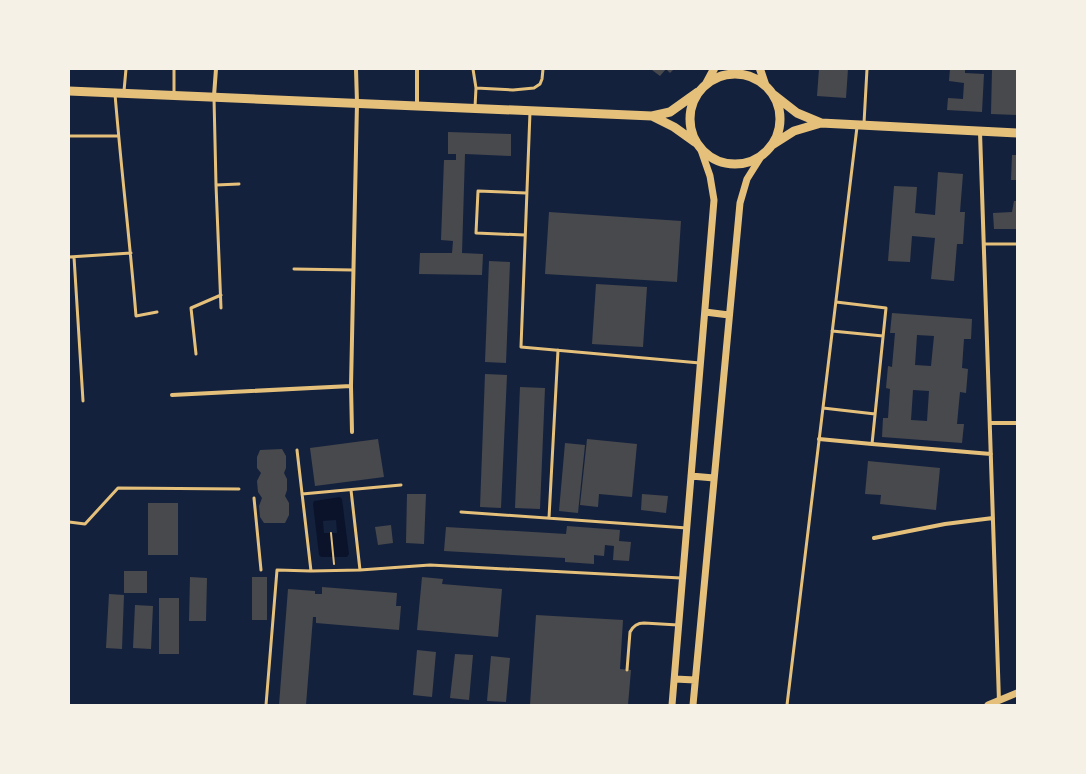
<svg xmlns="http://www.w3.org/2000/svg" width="1086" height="774" viewBox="0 0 1086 774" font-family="Inter,sans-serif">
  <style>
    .water { fill: #0b132b; fill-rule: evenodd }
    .building { fill: #48494c; fill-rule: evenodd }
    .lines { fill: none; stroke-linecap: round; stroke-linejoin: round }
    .path { stroke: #e5c07b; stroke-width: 2 }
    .service { stroke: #e5c07b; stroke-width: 3 }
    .minor { stroke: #e5c07b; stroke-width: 4 }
    .tertiary { stroke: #e5c07b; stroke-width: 7 }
    .secondary { stroke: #e5c07b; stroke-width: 8 }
    .primary { stroke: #e5c07b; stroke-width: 9 }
  </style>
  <rect width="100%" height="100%" fill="#14213d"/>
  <!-- water -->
  <path class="water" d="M340 497 342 499 349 554 347 557H321L319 555 313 504 314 501ZM336 520 337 533H324L323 521Z"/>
  <!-- building -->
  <path class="building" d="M653 69H674L670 73 666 69 660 76 652 70Z
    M819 69H848L846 98 817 96Z
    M950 69H965V73L984 74 982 112 947 110 948 98 963 99 964 83 949 81Z
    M992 69H1017V115L991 114Z
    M448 132 511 134V156L465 154 462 253 483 254 482 275 419 274 420 253H452L453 241 441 240 444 160H456V154H448Z
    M1012 155H1017V180H1011Z
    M938 172 963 174 960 212H965L963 244H957L954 281 931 279 935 238 912 236 910 262 888 261 894 186 917 187 915 213 935 215Z
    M1014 201H1017V229H994L993 213 1012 212Z
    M549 212 681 221 677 282 545 274Z
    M489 261 510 262 506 363 485 362Z
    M596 284 647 287 643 347 592 344Z
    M892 313 972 319 971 339H964L962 368 968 369 966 393 960 392 957 424H964L962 443 882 437 883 418H888L890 389 886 388 888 366 892 367 895 333H890ZM917 335 934 336 931 366 915 365ZM913 390 929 391 927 421 911 420Z
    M485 374 507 375 501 508 480 507Z
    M520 387 545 388 540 509 515 508Z
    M378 439 384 477 315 486 310 448Z
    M587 439 637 444 632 497 599 494 598 507 580 505Z
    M565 443 585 445 578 513 559 511Z
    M282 449 286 456V468L284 473 287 479V490L285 496 289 503V515L285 523H264L260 517 259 506 262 498 258 492 257 481 261 473 257 468V457L260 450Z
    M868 461 940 468 936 510 880 504 881 495 865 494Z
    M407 494H426L424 544 406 543Z
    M642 494 668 496 666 513 641 510Z
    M148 503H178V555H148Z
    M391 525 393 543 378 545 375 527Z
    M567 526 620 530 619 541 631 542 629 561 613 560 614 546 605 545 604 556 594 555V564L565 562V558L444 551 446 527 566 534Z
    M124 571H147V593H124Z
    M190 577 207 578 206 621H189Z
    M252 577H267V620H252Z
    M422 577 443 579 442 584 502 589 498 637 417 630Z
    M322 587 397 593 396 606H401L399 630 316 623V617H313L306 705H279L288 589 315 591V594H322Z
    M109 594 124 595 122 649 106 648Z
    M159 598H179V654H159Z
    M135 605 153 606 151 649 133 648Z
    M536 615 623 620 620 669 631 670 628 705H530Z
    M417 650 436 652 432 697 413 695Z
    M455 654 473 655 469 700 450 698Z
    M491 656 510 658 506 702 487 701Z"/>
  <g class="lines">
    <!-- path -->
    <path class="path" d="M331 533 334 564"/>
    <!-- service -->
    <path class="service" d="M473 69 476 88 475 107
      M476 88 513 90 534 88 540 84 542 79 543 69
      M124 91 126 69
      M174 93V69
      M115 94C121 168 130 242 136 316L157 312
      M214 98 216 185 221 308
      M530 112 521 347 700 363
      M864 123 867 69
      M69 136H118
      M216 185 239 184
      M525 235 476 233 478 191 526 193
      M984 244H1017
      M69 257 131 253
      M74 257 83 401
      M294 269 353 270
      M836 302 886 308 872 444
      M832 331 883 336
      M196 354 191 308 221 295
      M823 408 875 414
      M297 450 311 571
      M351 490 360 570
      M302 494 401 485
      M254 498 261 570
      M461 512 687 528
      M549 518 558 350
      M69 522 85 524 118 488 239 489
      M627 670 630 632C633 626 637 623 644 623L678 625
      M266 705 277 570 311 571 360 570 430 565 681 578
      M787 705 857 127"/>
    <!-- minor -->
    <path class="minor" d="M214 96 216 69
      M417 105V69
      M980 132 999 701
      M172 395 351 386
      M990 423H1017
      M352 432 351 386 357 103 356 69
      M819 439 872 444 991 454
      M874 538 945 524 993 518"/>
    <!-- tertiary -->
    <path class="tertiary" d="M705 312 729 315
      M691 476 714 478
      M675 679 695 680
      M672 705 714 200 710 176 700 147
      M693 705 740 203 747 179 762 155
      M988 705 1017 693"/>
    <!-- secondary -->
    <path class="secondary" d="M760 69 765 84
      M707 82 714 69"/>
    <!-- primary -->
    <path class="primary" d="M690 119a45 45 0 1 1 90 0a45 45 0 1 1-90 0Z
      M69 91 652 116 670 112 698 92
      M774 95 797 113 821 123
      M652 116 674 127 695 142
      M772 145 794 131 821 123 1017 133"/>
  </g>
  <!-- border -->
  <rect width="1086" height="774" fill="none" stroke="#f6f1e7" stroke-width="140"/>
</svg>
